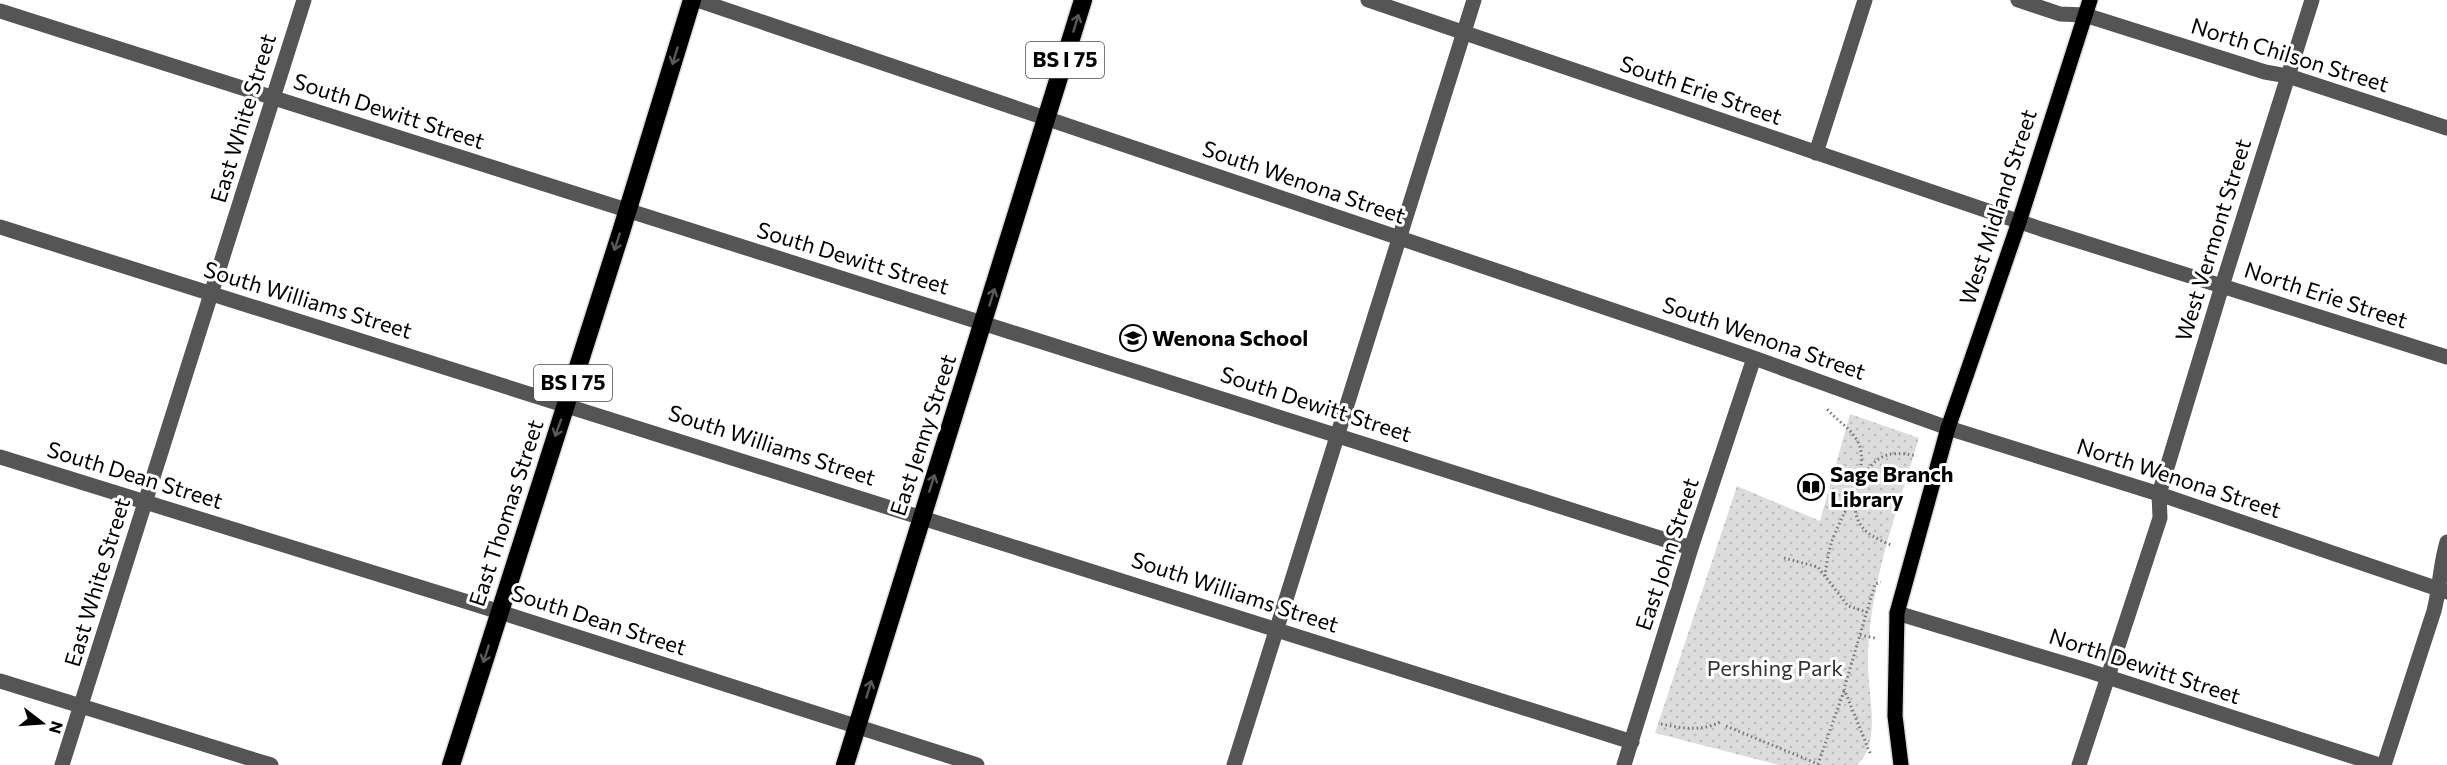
<svg xmlns="http://www.w3.org/2000/svg" width="2447" height="765" viewBox="0 0 2447 765" font-family="Commissioner,sans-serif">
  <style>
    .park { fill: url(#park-dots) }
    .lines { fill: none; stroke-linecap: round; stroke-linejoin: round }
    .major-casing { stroke: #dbdbdb; stroke-width: 18 }
    .highway-casing { stroke: #dbdbdb; stroke-width: 21 }
    .path { stroke: #777; stroke-width: 3; stroke-dasharray: 1.5 3; stroke-linecap: butt }
    .minor { stroke: #555; stroke-width: 15 }
    .major { stroke: #000; stroke-width: 15 }
    .highway { stroke: #000; stroke-width: 18 }
    .oneway { stroke: #595959 }
    .labels { text-anchor: middle; stroke-width: 6; stroke-linejoin: round; paint-order: stroke }
    .shield { fill: #fff; stroke: #4c4c4c; stroke-width: 1.5 }
    .shield-label { font-size: 21px; font-weight: bold; fill: #000 }
    .street-label { font-size: 22px; fill: #000; stroke: #fff }
    .poi-label { font-size: 22px; font-weight: bold; fill: #000; stroke: #fff; text-anchor: start }
    .park-label { font-size: 22px; fill: #333; stroke: #fff }
  </style>
  <defs>
    <pattern id="park-dots" width="8" height="8" patternUnits="userSpaceOnUse" patternTransform="scale(1.5)"><rect width="8" height="8" fill="#dcdcdc"/><path d="M2 2h.1M6 6h.1" fill="none" stroke="#bbb" stroke-width="1.8" stroke-linecap="round"/></pattern>
  </defs>
  <rect width="100%" height="100%" fill="#fff"/>
  <!-- park -->
  <path class="park" d="M1850 414 1919 438C1897 511 1868 587 1868 664 1868 695 1882 743 1857 765H1779L1655 733 1737 486 1820 521Z"/>
  <g class="lines">
    <defs>
      <path id="major" d="M1901 765 1895 716 1897 613 1948 428 2019 222 2090 0"/>
      <path id="highway" d="M451 765 621 232 692 0
        M845 765 1083 0"/>
    </defs>
    <!-- major casing -->
    <use href="#major" class="major-casing"/>
    <!-- highway casing -->
    <use href="#highway" class="highway-casing"/>
    <!-- path -->
    <path class="path" d="M1858 484C1875 457 1884 449 1917 456
      M1855 493C1853 525 1863 533 1891 545
      M1784 558 1818 567 1848 606 1867 612
      M1825 576C1826 566 1828 554 1831 544 1839 518 1872 470 1858 442 1850 427 1837 421 1827 409
      M1860 635 1875 638
      M1661 724C1681 728 1700 732 1720 722
      M1726 726 1818 764 1844 691
      M1870 753 1844 689 1875 584 1881 582"/>
    <!-- minor -->
    <path class="minor" d="M697 0 1754 358 1948 428 2159 494 2447 592
      M1368 0 2041 229 2447 357
      M2018 0 2060 14 2085 15 2265 72 2288 76 2447 128
      M0 11 1691 548
      M1816 153 1865 0
      M0 227 1632 742
      M0 457 500 612 977 765
      M1897 613 2086 670 2379 765
      M0 681 271 765
      M62 765 304 0
      M1234 765 1474 0
      M1624 765 1691 548 1754 358
      M2079 765 2160 518 2159 494 2222 286 2312 0
      M2384 765 2434 611C2440 588 2440 565 2447 542"/>
    <!-- major -->
    <use href="#major" class="major"/>
    <!-- highway -->
    <use href="#highway" class="highway"/>
  </g>
  <!-- one-way arrows -->
  <defs><path id="oneway-shaft" d="M-6 0H5M1.5-3L5.5 0L1.5 3" fill="none" stroke-width="1.6" stroke-linecap="round" stroke-linejoin="round" transform="scale(1.5)"/></defs>
  <g class="oneway">
    <use href="#oneway-shaft" transform="translate(1076 23) rotate(-73)"/>
    <use href="#oneway-shaft" transform="translate(675 56) rotate(107)"/>
    <use href="#oneway-shaft" transform="translate(617 242) rotate(108)"/>
    <use href="#oneway-shaft" transform="translate(992 297) rotate(-73)"/>
    <use href="#oneway-shaft" transform="translate(558 428) rotate(110)"/>
    <use href="#oneway-shaft" transform="translate(932 483) rotate(-72)"/>
    <use href="#oneway-shaft" transform="translate(486 654) rotate(108)"/>
    <use href="#oneway-shaft" transform="translate(869 689) rotate(-73)"/>
  </g>
  <!-- icons -->
  <defs>
    <symbol id="school-ring" viewBox="-11 -11 22 22"><circle r="9.5" fill="#fff" stroke="#000" stroke-width="1.5"/><path d="M0-5L7-2L0 1L-7-2ZM-4 1L0 2.5L4 1V4Q0 6-4 4Z" fill="#000"/></symbol>
    <symbol id="library-ring" viewBox="-11 -11 22 22"><circle r="9.5" fill="#fff" stroke="#000" stroke-width="1.5"/><path d="M-6-4Q-3-5.5-.7-3.5V5Q-3 3-6 4ZM6-4Q3-5.5 .7-3.5V5Q3 3 6 4Z" fill="#000"/></symbol>
  </defs>
  <g fill-rule="evenodd">
    <use href="#school-ring" x="1118" y="323" width="30" height="30"/>
    <use href="#library-ring" x="1796" y="472" width="30" height="30"/>
  </g>
  <g class="labels">
    <!-- shield labels -->
    <g class="shield">
      <rect x="1026" y="42" width="78" height="36" rx="4.5"/>
      <rect x="534" y="365" width="78" height="36" rx="4.5"/>
    </g>
    <g class="shield-label">
      <text x="1065" y="67">BS I 75</text>
      <text x="573" y="390">BS I 75</text>
    </g>
    <!-- street labels -->
    <g class="street-label">
      <text transform="translate(2290 55) rotate(17)" y="8">North Chilson Street</text>
      <text transform="translate(1701 90) rotate(19)" y="8">South Erie Street</text>
      <text transform="translate(389 111) rotate(18)" y="8">South Dewitt Street</text>
      <text transform="translate(243 118) rotate(-73)" y="8">East White Street</text>
      <text transform="translate(1304 182) rotate(19)" y="8">South Wenona Street</text>
      <text transform="translate(1998 207) rotate(-72)" y="8">West Midland Street</text>
      <text transform="translate(2213 240) rotate(-73)" y="8">West Vermont Street</text>
      <text transform="translate(853 258) rotate(17)" y="8">South Dewitt Street</text>
      <text transform="translate(2326 295) rotate(18)" y="8">North Erie Street</text>
      <text transform="translate(308 300) rotate(17)" y="8">South Williams Street</text>
      <text transform="translate(1764 338) rotate(19)" y="8">South Wenona Street</text>
      <text transform="translate(1316 404) rotate(18)" y="8">South Dewitt Street</text>
      <text transform="translate(923 435) rotate(-72)" y="8">East Jenny Street</text>
      <text transform="translate(772 445) rotate(18)" y="8">South Williams Street</text>
      <text transform="translate(135 475) rotate(17)" y="8">South Dean Street</text>
      <text transform="translate(2179 478) rotate(18)" y="8">North Wenona Street</text>
      <text transform="translate(506 513) rotate(-72)" y="8">East Thomas Street</text>
      <text transform="translate(1667 554) rotate(-72)" y="8">East John Street</text>
      <text transform="translate(97 582) rotate(-73)" y="8">East White Street</text>
      <text transform="translate(1235 592) rotate(18)" y="8">South Williams Street</text>
      <text transform="translate(599 620) rotate(18)" y="8">South Dean Street</text>
      <text transform="translate(2145 666) rotate(18)" y="8">North Dewitt Street</text>
    </g>
    <!-- poi labels -->
    <g class="poi-label">
      <text x="1152" y="346">Wenona School</text>
      <text x="1830" y="482">Sage Branch<tspan x="1830" dy="25">Library</tspan></text>
    </g>
    <!-- park labels -->
    <g class="park-label">
      <text x="1775" y="676">Pershing Park</text>
    </g>
  </g>
  <!-- north arrow -->
  <g transform="translate(42 723) rotate(107)" stroke="#ffffff" stroke-width="4.5" paint-order="stroke">
  <path d="M0-4.5L10 22L0 15L-10 22Z" fill="#000000"/>
  <text y="-9" font-size="16" font-weight="bold" text-anchor="middle" fill="#000000">N</text>
  </g>
</svg>
